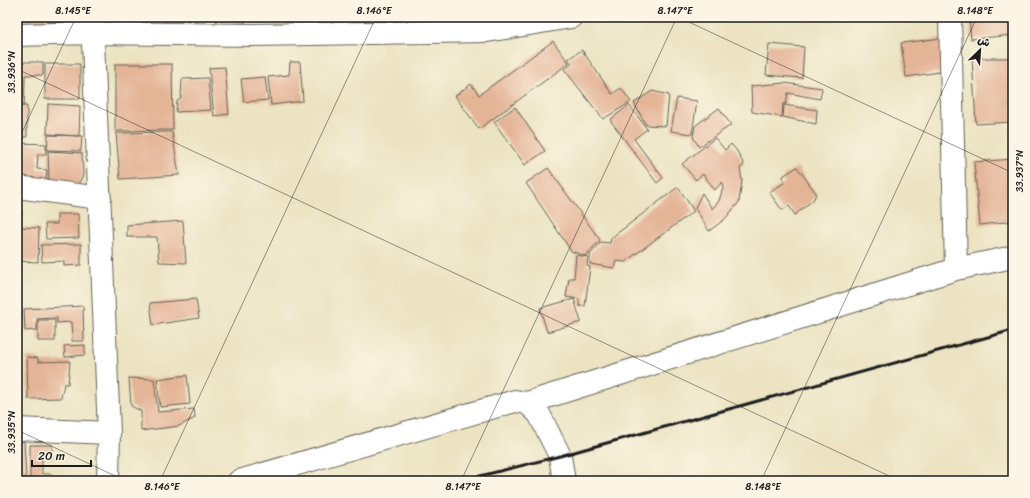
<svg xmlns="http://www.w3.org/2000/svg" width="1030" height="498" viewBox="0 0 1030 498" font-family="Sriracha,'Playpen Sans Arabic',sans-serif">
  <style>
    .building { fill: #e4b496 }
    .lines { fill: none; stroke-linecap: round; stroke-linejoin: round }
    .minor-casing { stroke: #646256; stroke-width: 24 }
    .minor { stroke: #fff; stroke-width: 22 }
    .rail { stroke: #1c1c1c; stroke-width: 3 }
    .ticks { fill: none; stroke: #1c1c1c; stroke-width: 1; stroke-opacity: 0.45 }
    .neatline { fill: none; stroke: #1c1c1c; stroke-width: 1.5 }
    .ticks-label { font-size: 10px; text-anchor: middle; fill: #1c1c1c }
  </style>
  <rect width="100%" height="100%" fill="#fcf5e5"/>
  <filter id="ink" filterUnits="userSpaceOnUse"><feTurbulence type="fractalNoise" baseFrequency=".025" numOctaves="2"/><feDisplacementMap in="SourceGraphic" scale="8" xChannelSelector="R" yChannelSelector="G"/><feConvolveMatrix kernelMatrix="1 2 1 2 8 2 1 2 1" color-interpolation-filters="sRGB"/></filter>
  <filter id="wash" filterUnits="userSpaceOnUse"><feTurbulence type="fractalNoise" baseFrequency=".012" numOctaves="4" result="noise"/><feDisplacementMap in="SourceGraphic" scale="16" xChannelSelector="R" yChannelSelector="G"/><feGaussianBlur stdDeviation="0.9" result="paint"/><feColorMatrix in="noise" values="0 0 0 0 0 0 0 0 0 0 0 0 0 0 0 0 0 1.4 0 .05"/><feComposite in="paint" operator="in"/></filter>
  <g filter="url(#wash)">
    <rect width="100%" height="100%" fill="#ebe3c1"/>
    <g id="blocks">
      <!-- building -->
      <path class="building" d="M17 17H46L47 23 17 24Z
        M49 17H87V20L50 22Z
        M106 17H116L117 30 108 31Z
        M121 17H140V19H121Z
        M165 17H188L189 32 166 33Z
        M216 17H244L245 23 217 24Z
        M361 17H400L403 18 400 30 360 22Z
        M969 17H1013V35L971 39Z
        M942 38 946 71 906 77 901 43Z
        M553 41 569 63 479 129 455 96 471 84 479 95Z
        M769 44 804 47 802 78 766 75Z
        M582 50 612 94 621 88 631 102 603 119 564 69 572 64 568 59Z
        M972 58H1013V122L976 124Z
        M17 62H43V75H25L24 106H17Z
        M290 62H300L303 101 271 105 268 77 289 75Z
        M45 64H80V99H45Z
        M115 64H172L173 130 115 131Z
        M225 67 229 114 214 116 209 68Z
        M265 77 268 100 244 102 241 79Z
        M208 78 211 110 176 112 177 101 181 99 182 79Z
        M784 83 822 88 820 99 788 93 786 104H783L782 117 752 112 751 86Z
        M652 91 669 95 666 126 646 125 634 103Z
        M677 98 697 101 692 134 671 131Z
        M48 104 80 106 79 136 47 134Z
        M629 105 647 129 634 139 663 178 657 183 610 120Z
        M784 105 817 110 816 124 783 117Z
        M17 106H27V137H17Z
        M515 107 545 151 525 165 494 122Z
        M719 108 731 125 699 147 693 137 695 126Z
        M172 132 179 175 120 179 116 133Z
        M48 135 82 136 81 151 47 150Z
        M715 138 725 150 731 144 737 151 744 165 740 168 742 181 739 202 725 219 709 231 695 208 702 193 712 209 719 201 723 188 722 182 715 190 703 174 696 180 682 164Z
        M19 143 46 144V154H38L37 169 47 170 46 180 17 179Z
        M48 151 82 153 83 175 78 185 49 181Z
        M1013 159V221L980 225 974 162Z
        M797 167 816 193 814 199 795 215 789 206 782 210 769 192 784 183 783 176Z
        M548 168 600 240 585 256 571 251 526 183Z
        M678 187 694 211 625 262 616 261 614 268 590 264V254L601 242 610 243 611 238Z
        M17 211H22L21 227 39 228 38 262 17 261Z
        M57 214H78L79 238 46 239 45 224H57Z
        M183 221 186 263 159 262 157 237H127V225Z
        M81 244V265L64 266V261L42 262 41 245Z
        M576 255 588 257 587 266 590 267 585 306H579V299L566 297 569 278H574Z
        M196 299 199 318 153 325 150 303Z
        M574 299 581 322 547 332 540 308Z
        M83 306 84 341H72L71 322 57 323V318L37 319V330L25 331 24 309Z
        M38 320H55V341H38Z
        M85 345V355L65 357 64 346Z
        M27 357 38 358V362L70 361 68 384H64L61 398 28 399Z
        M187 375 190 404 160 407 157 379Z
        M129 378 154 379 158 412 194 409 195 418 179 426 141 431V411L131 406Z
        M24 441 26 478 19 479 17 481V442Z
        M30 445H52V458H42V474H52L53 481H40V478H30Z"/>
    </g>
  </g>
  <g filter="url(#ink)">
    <use href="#blocks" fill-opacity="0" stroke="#646256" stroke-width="1"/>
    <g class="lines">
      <defs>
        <path id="minor" d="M92 17 109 433 108 481
          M950 17 956 269
          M17 35 92 33 253 35 487 31 571 17
          M17 187 100 198
          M527 403 956 269 1013 257
          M17 429 109 433
          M239 481 515 401 527 403 539 414 560 456 564 481"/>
      </defs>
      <!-- minor casing -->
      <use href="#minor" class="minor-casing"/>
      <!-- minor -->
      <use href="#minor" class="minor"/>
      <!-- rail -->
      <path class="rail" d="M460 481 560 456 1013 330"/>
    </g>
  </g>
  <!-- ticks -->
  <path class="ticks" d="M678 17 1013 173M17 69 900 481M17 143 76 17M17 430 126 481M160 481 376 17M461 481 677 17M761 481 977 17"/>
  <!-- margin -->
  <rect width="1030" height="498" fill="none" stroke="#fcf5e5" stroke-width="44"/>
  <!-- north arrow -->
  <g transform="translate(980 50) rotate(25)" stroke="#fcf5e5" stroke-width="3" paint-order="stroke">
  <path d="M0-3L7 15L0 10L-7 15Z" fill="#1c1c1c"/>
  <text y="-6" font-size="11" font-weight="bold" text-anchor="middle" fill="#1c1c1c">ش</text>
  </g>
  <!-- scale -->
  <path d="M32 460v6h59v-6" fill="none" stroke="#1c1c1c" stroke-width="2"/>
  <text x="38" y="460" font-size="12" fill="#1c1c1c" stroke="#fcf5e5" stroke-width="3" paint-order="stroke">20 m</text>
  <rect x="22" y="22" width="986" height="454" class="neatline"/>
  <g class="ticks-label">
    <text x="73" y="14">8.145°E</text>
    <text x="374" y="14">8.146°E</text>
    <text x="675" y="14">8.147°E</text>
    <text x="975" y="14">8.148°E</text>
    <text transform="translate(11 72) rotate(-90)" y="4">33.936°N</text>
    <text transform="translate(1019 171) rotate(-90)" y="4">33.937°N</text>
    <text transform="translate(11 432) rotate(-90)" y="4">33.935°N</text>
    <text x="162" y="490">8.146°E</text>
    <text x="463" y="490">8.147°E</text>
    <text x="763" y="490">8.148°E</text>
  </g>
</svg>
